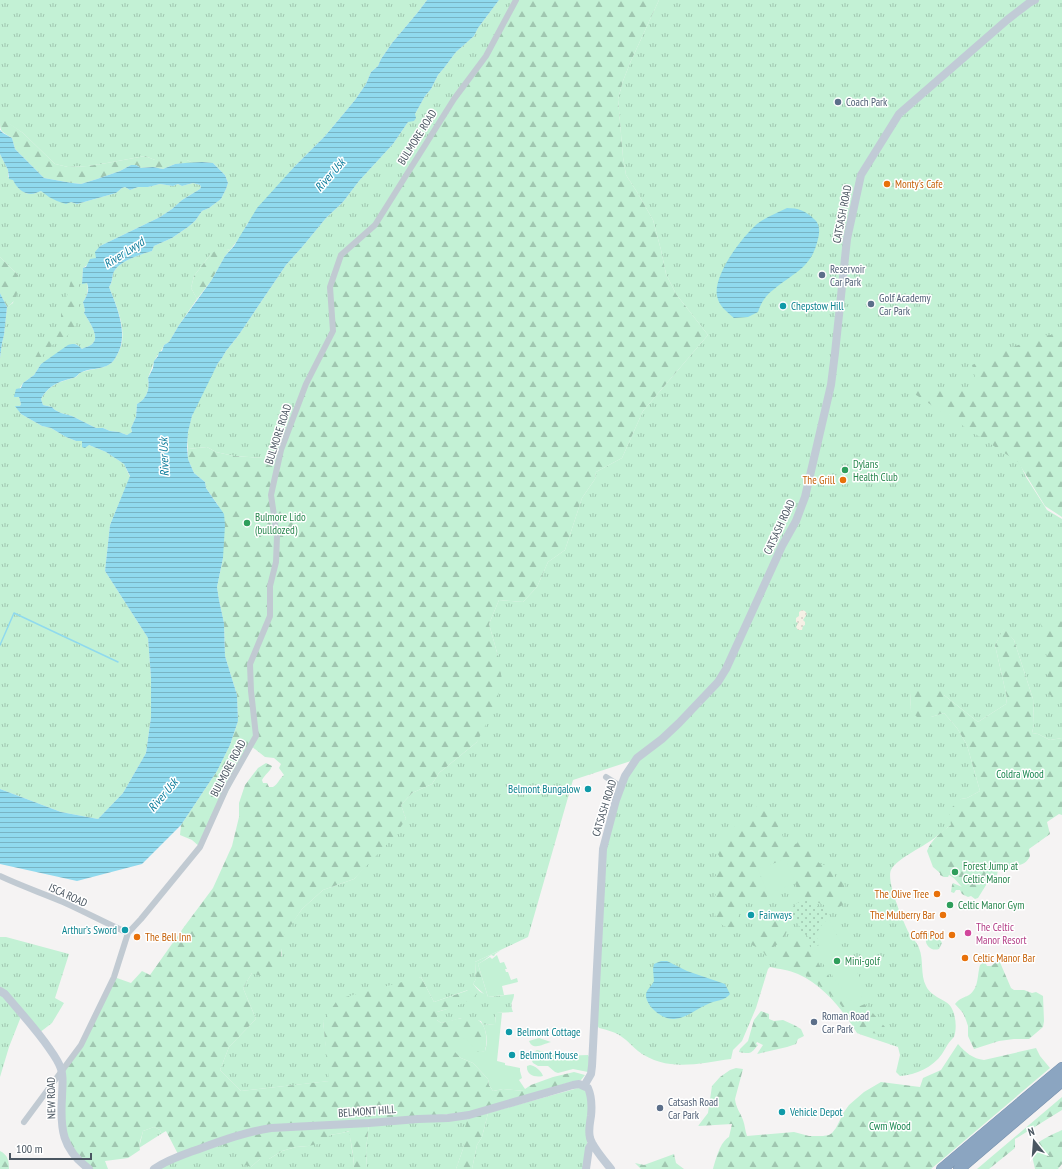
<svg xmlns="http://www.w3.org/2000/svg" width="1062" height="1169" viewBox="0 0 1062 1169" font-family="'PT Sans Narrow',sans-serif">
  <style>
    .grass { fill: url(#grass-tufts) }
    .forest { fill: url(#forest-firs) }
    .sand { fill: url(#sand-dots) }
    .park { fill: url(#park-dots) }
    .garden { fill: #c3f1d5 }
    .water { fill: url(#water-rules) }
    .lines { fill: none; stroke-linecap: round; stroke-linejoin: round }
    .stream { stroke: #90daee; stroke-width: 1.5 }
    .highway-casing { stroke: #7690ad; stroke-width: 12 }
    .street { stroke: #c1cad2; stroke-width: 6 }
    .secondary { stroke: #c1cbd6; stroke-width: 8 }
    .highway { stroke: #8ba5c1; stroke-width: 11 }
    .service-dot { fill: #5c6f8a; stroke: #fff; stroke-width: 1.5 }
    .food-dot { fill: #e8710a; stroke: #fff; stroke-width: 1.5 }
    .culture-dot { fill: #0f9aa8; stroke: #fff; stroke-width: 1.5 }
    .leisure-dot { fill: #2e9e5b; stroke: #fff; stroke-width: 1.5 }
    .hotel-dot { fill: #d1479c; stroke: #fff; stroke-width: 1.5 }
    .labels { text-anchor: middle; stroke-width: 3; stroke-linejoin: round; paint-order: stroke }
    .service-label { font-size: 11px; fill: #4e5e75; stroke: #fff; text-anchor: start }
    .street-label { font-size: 11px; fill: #4a5661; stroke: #fff }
    .food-label { font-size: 11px; fill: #c56008; stroke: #fff; text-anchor: end }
    .culture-label { font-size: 11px; fill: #0d838f; stroke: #fff; text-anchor: start }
    .leisure-label { font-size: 11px; fill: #27864d; stroke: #fff; text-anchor: start }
    .park-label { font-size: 11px; fill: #17864f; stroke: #fff }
    .hotel-label { font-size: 11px; fill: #b23c85; stroke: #fff; text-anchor: start }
    .water-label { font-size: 12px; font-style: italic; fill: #0c7c9b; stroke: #fff }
  </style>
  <defs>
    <pattern id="grass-tufts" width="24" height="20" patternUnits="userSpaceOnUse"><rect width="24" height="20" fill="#c3f1d5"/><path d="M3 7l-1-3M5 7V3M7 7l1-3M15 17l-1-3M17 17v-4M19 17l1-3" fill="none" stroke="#a0c6b0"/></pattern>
    <pattern id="forest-firs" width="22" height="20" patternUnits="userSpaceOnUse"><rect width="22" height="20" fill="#c3f1d5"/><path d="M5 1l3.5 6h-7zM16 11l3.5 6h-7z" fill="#a0c6b0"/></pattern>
    <pattern id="sand-dots" width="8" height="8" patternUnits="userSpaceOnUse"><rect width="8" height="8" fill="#f5f0e5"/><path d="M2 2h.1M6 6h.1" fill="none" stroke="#d4d0c7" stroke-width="1.8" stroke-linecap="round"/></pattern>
    <pattern id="park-dots" width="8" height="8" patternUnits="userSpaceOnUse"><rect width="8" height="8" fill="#c3f1d5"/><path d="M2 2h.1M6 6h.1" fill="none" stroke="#a0c6b0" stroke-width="1.8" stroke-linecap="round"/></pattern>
    <pattern id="water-rules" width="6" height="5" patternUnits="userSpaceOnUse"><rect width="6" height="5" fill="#90daee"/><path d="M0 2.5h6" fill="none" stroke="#78b4c4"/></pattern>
  </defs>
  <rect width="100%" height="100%" fill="#f5f3f3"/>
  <!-- grass -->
  <path class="grass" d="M0 0H427L418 12 392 43 381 59 378 66 371 72 366 84 355 100 325 136 295 166 247 224 241 236 230 250 227 249 210 255 194 276 191 288 197 299 179 325 169 342 164 345C162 351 156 356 154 362 152 368 150 372 148 378 150 389 147 398 137 404L136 417 131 428 132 433 127 435 119 432 110 431 103 428H96L72 416 61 413 55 410 52 407 43 405 41 399C49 386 56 383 70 379 72 378 74 378 76 377 78 376 78 374 80 373 88 369 100 370 110 364 113 362 115 359 117 355 130 335 117 307 109 287 114 281 111 275 115 270 120 261 142 254 152 251L154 246 172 238 188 227 195 221 202 211 209 208 221 199 226 189 228 183 225 175 213 163 202 162 193 163 187 160H155L145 156 107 163 88 166 68 167 55 164 23 133 0 118Z
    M499 0H516L333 331 279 459 234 456 216 452 207 447 188 449C184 420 205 388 218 363L222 358 226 351 238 336 286 265 303 246 326 218 343 202 359 181 393 144 408 122 415 114 425 96 431 89 438 75 444 68 456 52 474 36 478 28Z
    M659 0H1062V344L1008 437 1026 477 1047 510 1062 519V738L1050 740 1038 734 1032 733 1034 724 1033 699 1014 640 1004 629 995 645 1007 698 1006 704 978 722 944 695 933 693H910L911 711 931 717 944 713 957 728 967 745 980 791 967 798 961 799 951 825C945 829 943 832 937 836 926 846 897 858 891 870 886 881 903 921 909 933 912 938 917 942 919 948 924 960 920 974 926 986 932 998 946 999 951 1007 956 1015 957 1029 954 1037 952 1039 950 1041 948 1044 946 1047 944 1051 942 1054 933 1067 916 1075 900 1076L896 1072 900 1055 898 1047 862 1035 857 1033C842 1009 824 986 798 974 789 970 779 969 770 967L768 969 756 1008 742 1041 733 1050 731 1059C700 1063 667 1073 638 1051 633 1047 628 1041 622 1037 616 1032 607 1030 599 1028L597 1025 603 849 616 800 637 759 573 780 528 937 475 962 476 979 473 984C477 989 481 994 487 994L488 997 514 994C514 1002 509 1002 513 1012L496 1013 495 1024 483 1025 481 1021 461 1018 448 1022 441 1023 437 1020V1012L447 1009 468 990 434 1002 421 977 323 1021 330 1081 241 1091 220 1070 229 1047 256 1019 243 988 252 973 282 956V937L302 909 323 890 354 879 406 819 401 805 412 793 432 784 439 773 477 742 498 656 489 624 499 600 523 602 537 587 548 562 565 550 582 498 595 479 596 472 622 458 643 411 708 335 676 294 666 274 661 250 653 220 637 192 626 175 623 157 618 99 623 81 630 63Z
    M0 154 8 170V177L13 179C15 186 23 194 31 194 35 194 37 192 41 191L44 193 77 204 116 193 122 188 125 187 130 190 138 187H148L160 184 173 186 178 184 182 186 193 183 200 185 201 187 200 189 182 200 172 209 160 217 100 246 97 258 83 268 82 283H87C89 291 87 296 83 302L85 310 84 313C88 320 100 336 93 343 91 346 85 347 82 349L76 344 41 364 34 375 23 383 14 397H19L21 404 20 406H16L21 414 42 426 51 428 66 437 76 441H82L89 445 106 452 124 464 130 477 110 525 105 571 148 638 151 678V717L146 753 123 793 98 819 61 812 0 789V358L2 343 4 335 7 307 13 303 18 275 0 257Z
    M933 930 936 932 942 943 939 949C926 953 920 935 933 930Z
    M0 937H6L69 954 55 998 64 1003 52 1023 39 1033 22 1014 9 1047 0 1077Z
    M578 1088 583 1089 586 1092 588 1100V1139L583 1169H472L477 1145 482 1137 488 1113Z
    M468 1118 463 1149 456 1169H367L366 1150 369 1123Z
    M154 1127 160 1130 161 1134 139 1148 143 1131Z
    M350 1131C350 1144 354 1156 354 1169H154L219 1141 246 1148 251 1167 260 1159H269L282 1151 296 1147 308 1146 330 1135 342 1133Z"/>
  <!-- forest -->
  <path class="forest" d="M516 0H659L630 63 623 81 618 99 623 157 626 175 637 192 653 220 661 250 666 274 676 294 708 335 643 411 622 458 596 472 595 479 582 498 565 550 548 562 537 587 523 602 499 600 489 624 498 656 502 680 496 704 477 742 439 773 432 784 412 793 401 805 406 819 394 837 354 879 323 890 302 909 283 937 280 970 264 977 252 973 243 988 256 1019 229 1047 220 1070 241 1091 329 1081 323 1021 338 999 421 977 434 1002 469 990 477 994C467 1004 450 1008 437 1012V1020L441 1023C448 1022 455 1019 462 1018 485 1014 489 1033 485 1051L477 1053 451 1052H456L461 1058 473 1063 488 1079 489 1085 493 1091 503 1089 525 1091V1089L531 1085 553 1077 574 1072 585 1075 581 1080 567 1083 469 1112 369 1123 366 1150 367 1169H354C354 1156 351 1144 349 1131L342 1133 330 1135 323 1143 308 1146 296 1147 282 1151 269 1159H260L251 1167 242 1164 246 1148 232 1151 224 1146 219 1141 179 1156 166 1131 161 1134 160 1130 154 1127 143 1131C142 1137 138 1143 140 1150L128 1158 105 1161 108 1169H89L63 1135 61 1070 81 1045 114 977 131 983 142 971 150 975 184 927 213 888 232 846 239 817V803L245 785 258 768 266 763 272 766C270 772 265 774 262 780L263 783H267L269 787H273C278 784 279 779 284 775L279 768 281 764 274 758 265 757 251 746 200 847 192 840 180 835 181 825 217 771 230 745 238 721 237 695 225 656 224 623 219 600 217 587 223 558 218 505 206 488 205 482 194 473 188 459V449L207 447 216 452 234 456 279 459 306 384 333 331 330 287 341 255 375 225 486 56Z
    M0 117 23 133 55 164 68 167 88 166 107 163 145 156 155 160H187L193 163 175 164 163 169 153 167 141 168 136 165H131L120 171 97 179 81 184 72 183 44 178 15 149 12 138C0 130 0 133 0 117Z
    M227 249 230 250 225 256 211 281 197 299 191 288 194 276 210 255 216 250Z
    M0 257 18 275C17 289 20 299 7 307L0 293Z
    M74 277 77 278 79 287 77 293 79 302V310L76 324 72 331 65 338 57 341 44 352 42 359 33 363C34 359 48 333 50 332 52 331 54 331 56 330L61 317V309L62 302 67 296 71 280Z
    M1062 334V517L1045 506 1018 462 907 389H978L972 365 1039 336Z
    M1062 619V700L1054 699 1048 693 1046 643 1040 621Z
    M1004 628 1014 640 1033 699 1034 724 1032 733 1038 734 1050 740 1062 738V815L1059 814 1047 822 1050 834 1029 849 1030 856C1025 868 1010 867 999 865L997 875 991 877 978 898 975 899 971 896 968 897 962 894 960 890H956L954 893 951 892 952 885 953 883 962 887C958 883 954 877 949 875L948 877H944L940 875V873L933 867 927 851C931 840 942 831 951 825L949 810 961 799 967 798 980 791 967 745 957 728 944 713 931 717 918 718 911 711 910 693 918 688 925 693H933L934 688 943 689 944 695 978 722 1006 704 1007 698 995 645Z
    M762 802 767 805C769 811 772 814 775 819 781 830 782 844 797 844L799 837H802L819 863 833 869 835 877 844 883 845 886 843 894 846 898C843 919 810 898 799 894L786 859 759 869 768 894 767 897 762 901 755 898 750 894 746 895 745 902 741 905 736 906C740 914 741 919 738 928 727 929 719 926 715 915L717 909 714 899 716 894 712 884 722 862 715 848 721 839 730 834 735 826 747 821 755 815 757 804Z
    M777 907C793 915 791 930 780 942 777 945 774 946 772 948 770 952 770 953 766 956L762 950 752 945 749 940C753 936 753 933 756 929 758 926 761 925 763 922 766 917 765 912 769 908Z
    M793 936 805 939 806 949 815 956 821 968 828 974 833 985 845 1000 852 1005 860 1006 865 1004 885 1027 886 1032 880 1034 871 1033 863 1032 858 1029 838 1001 812 979 800 972 780 966 775 961C779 951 786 943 793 936Z
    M501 950 495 954 494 956 491 955 483 961 478 964 487 994H484L473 984 476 979 475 962Z
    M999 960 1011 988 1014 990H1024L1032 993 1036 992 1043 996 1044 1021 1043 1027 1029 1039H1014L999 1041 974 1049 968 1036V1026L966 1020 963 1013 955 1004C961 997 962 999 969 995 979 988 977 976 980 965L983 963 986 964 987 966H991Z
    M761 1011 769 1014V1019L774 1021 783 1020 794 1025 801 1029 804 1036 798 1039 796 1044 787 1047 757 1054 763 1045 757 1042 756 1044 758 1045C751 1054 750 1054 739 1052L740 1049 748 1041 754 1020Z
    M958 1044C965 1052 973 1059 984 1060L1036 1048 1040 1056 1050 1068 931 1169H713C716 1159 720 1142 729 1137L732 1124 698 1126 708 1113 712 1086 720 1077 730 1070 736 1068 743 1069 735 1099C736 1108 740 1112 743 1120 745 1125 745 1131 747 1136L794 1132 809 1136H823L829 1135 832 1133 836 1128 844 1112 849 1105 864 1092 881 1082 920 1087 923 1078 941 1070Z
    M1062 1097V1110L1015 1139V1148L989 1169H977Z
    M488 1113 482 1137 477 1145 472 1169H456L463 1149 465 1127 468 1118Z
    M1062 1130V1164L1058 1169H1035C1034 1163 1031 1156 1033 1150 1035 1141 1054 1134 1062 1130Z
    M0 1151C8 1155 9 1161 9 1169H0Z
    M674 1154 676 1163 684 1169H641L635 1163 644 1165Z"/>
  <!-- sand -->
  <path class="sand" d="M802 610 805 611 807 614 803 620 805 622V625L803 626 802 630H798L796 627 798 623 796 622V618L799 616V612Z"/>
  <!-- park -->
  <path class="park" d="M807 901 826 910 827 912 829 919 823 923 817 935 819 945 815 947H810L808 936 798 931 800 927C791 914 786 902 807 901Z"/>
  <!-- garden -->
  <path class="garden" d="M786 859 795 883 768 894 758 869Z
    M829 919 848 958H849C857 972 868 986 859 1003L856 1004 846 997 842 989 833 977 830 969 824 965 815 947 819 945 816 934 823 923Z
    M497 955 500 963 504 962 507 969H505L506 972H508L511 980 517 978 518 982 502 986 504 995 488 997 478 964 490 957 492 959Z
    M496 1013H502L497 1061 505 1063V1065L520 1068V1071L522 1078 519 1080 525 1089V1091L503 1089 493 1091 489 1085 488 1079 473 1063 461 1058 455 1052H450L448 1041 451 1035 457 1040 466 1038 477 1052 485 1051C488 1042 487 1033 483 1025L495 1024Z
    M539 1038 551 1042C543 1044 533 1051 529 1041Z
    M537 1050 559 1056 588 1055 589 1057 588 1072 573 1069 558 1073 555 1072 548 1066H538L533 1063 531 1059 532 1053Z
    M530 1065C535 1066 541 1070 543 1076 535 1078 526 1075 527 1066Z"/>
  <!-- water -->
  <path class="water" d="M427 0H499L478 28 474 36 456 52 444 68 438 75 431 89 425 96 415 114 416 118 414 121 408 122 393 144 359 181 343 202 326 218 303 246 286 265 238 336 226 351 222 358 218 363 192 416 188 432 187 446 188 459 194 473 205 482 206 488 224 514 225 525 223 558 217 587 219 600 224 623 225 656 237 695 238 721 230 745 217 771 181 825 142 864 77 881 0 864V789L61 812 98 819 123 793 146 753 151 717V678L148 638 105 571 110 525 130 476 124 464 106 452 89 445 85 448 82 447V441H76L66 437 51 428 42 426 21 414 15 406H20L21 404 19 397H14L16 389 21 388 23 383 34 375 41 364 68 345C75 343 77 344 82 349 85 347 91 346 93 343 100 336 88 320 84 313L85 310 83 302C87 296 90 290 87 283L82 284 83 268 86 267 90 259 96 258 95 252 100 246 160 217 172 209 182 200 200 189 201 187 200 185 193 183 182 186 178 184 173 186 160 184 148 187H138L130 190 125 187 122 188 116 193 77 204 71 202 66 204 57 201 49 197 41 191C37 192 35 194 31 194 23 194 16 187 13 180L9 179 8 170 0 154V130L3 133 12 138 15 149 44 178 72 183 81 184 97 179 120 171 131 165H136L141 168 153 167 163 169 175 164 185 163 202 162 213 163 225 175 228 183 226 189 221 199 209 208 202 211 195 221 188 227 172 238 154 246 152 251C142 254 120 261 115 270 111 275 114 280 109 287 117 307 129 335 117 355 115 359 113 362 110 364 101 370 88 368 80 373 77 375 77 377 73 378 58 382 49 385 41 399L43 405 52 407 55 410 61 413 72 416 96 428H103L110 431 119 432 127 435 132 432 131 428 136 417 137 404C147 398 150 389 148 378L153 368 154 361 158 356 159 352 162 351 164 345 169 342 179 325 211 281 225 256 234 246 257 208 295 166 325 136 355 100 366 84 371 72 378 66 381 59 392 43 418 12Z
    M787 208C798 208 806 211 814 219 820 224 820 232 818 239 811 269 794 272 773 290 765 296 761 303 758 312L748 317 734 318C726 311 719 306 717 296 713 275 742 237 757 224 766 217 777 213 787 208Z
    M0 293 7 307 4 335 2 343 0 358Z
    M661 961H667L687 971 725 984 730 994C725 1001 715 1000 708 1004 696 1009 687 1018 674 1019 663 1020 645 1006 646 994 647 989 652 986 654 981L653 969 654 964Z"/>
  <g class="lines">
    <!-- stream -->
    <path class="stream" d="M0 645 14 613 118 662"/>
    <defs>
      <path id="highway" d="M942 1169 1062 1068
        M959 1169 1062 1081"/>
    </defs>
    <!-- highway casing -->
    <use href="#highway" class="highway-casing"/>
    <!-- street -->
    <path class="street" d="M606 777 620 786
      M0 876C21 886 42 893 63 902 85 912 106 923 128 933
      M24 1122 81 1045 114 977 128 933 141 919 200 847 226 789 256 736 251 691 250 664 270 616V586L276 562 277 536 271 495 281 450 306 384 333 331 330 287 341 255 375 225 454 99 486 56 516 0"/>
    <!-- secondary -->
    <path class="secondary" d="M0 991 5 994C20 1012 36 1029 49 1048 54 1055 59 1062 61 1069 64 1078 62 1088 62 1097 60 1129 62 1149 89 1169
      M584 1086 591 1074 592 1066 603 849 616 800 625 776 637 758 662 739 679 723 718 682 726 669 782 546 796 521 805 497 831 385 835 353 847 239 861 175 899 114 1007 20 1029 3 1035 0
      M154 1169C167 1160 182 1155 196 1150 221 1141 245 1132 271 1128L369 1123 418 1119 448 1118 469 1115 573 1085 579 1084 588 1088C592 1097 592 1106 591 1116 590 1123 588 1130 590 1138 593 1148 604 1160 611 1169
      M586 1169 589 1148 592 1143"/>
    <!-- highway -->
    <use href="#highway" class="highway"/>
  </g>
  <!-- markers -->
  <g class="service-dot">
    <circle cx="838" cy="102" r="4"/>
    <circle cx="822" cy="275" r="4"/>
    <circle cx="871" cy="304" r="4"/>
    <circle cx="814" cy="1022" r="4"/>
    <circle cx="660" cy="1108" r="4"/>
  </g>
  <g class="food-dot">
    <circle cx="887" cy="184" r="4"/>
    <circle cx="843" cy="480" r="4"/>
    <circle cx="937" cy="894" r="4"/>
    <circle cx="943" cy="915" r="4"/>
    <circle cx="952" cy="935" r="4"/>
    <circle cx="137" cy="937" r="4"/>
    <circle cx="965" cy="958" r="4"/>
  </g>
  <g class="culture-dot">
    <circle cx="783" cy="306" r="4"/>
    <circle cx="588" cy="789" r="4"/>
    <circle cx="751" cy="915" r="4"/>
    <circle cx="125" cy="930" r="4"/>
    <circle cx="509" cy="1032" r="4"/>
    <circle cx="512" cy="1055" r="4"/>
    <circle cx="782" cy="1112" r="4"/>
  </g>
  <g class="leisure-dot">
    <circle cx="845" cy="470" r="4"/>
    <circle cx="247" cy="523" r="4"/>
    <circle cx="955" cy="872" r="4"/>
    <circle cx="950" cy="905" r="4"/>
    <circle cx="837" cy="961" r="4"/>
  </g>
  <circle class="hotel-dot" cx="968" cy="933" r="4"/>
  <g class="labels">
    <!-- service labels -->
    <g class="service-label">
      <text x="846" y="106">Coach Park</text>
      <text x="830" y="273">Reservoir<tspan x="830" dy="13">Car Park</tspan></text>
      <text x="879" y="302">Golf Academy<tspan x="879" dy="13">Car Park</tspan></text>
      <text x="822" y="1020">Roman Road<tspan x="822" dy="13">Car Park</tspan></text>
      <text x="668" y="1106">Catsash Road<tspan x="668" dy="13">Car Park</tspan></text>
    </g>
    <!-- street labels -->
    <g class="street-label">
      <text transform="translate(417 137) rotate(-58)" y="4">BULMORE ROAD</text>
      <text transform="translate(842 214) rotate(-79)" y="4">CATSASH ROAD</text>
      <text transform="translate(278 434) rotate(-72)" y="4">BULMORE ROAD</text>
      <text transform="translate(779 527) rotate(-65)" y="4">CATSASH ROAD</text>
      <text transform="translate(228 768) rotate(-62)" y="4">BULMORE ROAD</text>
      <text transform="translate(604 808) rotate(-73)" y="4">CATSASH ROAD</text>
      <text transform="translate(68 895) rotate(25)" y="4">ISCA ROAD</text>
      <text transform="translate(51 1098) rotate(-91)" y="4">NEW ROAD</text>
      <text transform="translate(367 1111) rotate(-4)" y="4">BELMONT HILL</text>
    </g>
    <!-- food labels -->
    <g class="food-label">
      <text x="895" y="188" text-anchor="start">Monty's Cafe</text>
      <text x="835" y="484">The Grill</text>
      <text x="929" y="898">The Olive Tree</text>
      <text x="935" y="919">The Mulberry Bar</text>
      <text x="944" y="939">Coffi Pod</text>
      <text x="145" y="941" text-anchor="start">The Bell Inn</text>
      <text x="973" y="962" text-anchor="start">Celtic Manor Bar</text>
    </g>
    <!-- culture labels -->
    <g class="culture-label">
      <text x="791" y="310">Chepstow Hill</text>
      <text x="580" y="793" text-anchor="end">Belmont Bungalow</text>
      <text x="759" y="919">Fairways</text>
      <text x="117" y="934" text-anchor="end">Arthur’s Sword</text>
      <text x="517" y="1036">Belmont Cottage</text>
      <text x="520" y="1059">Belmont House</text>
      <text x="790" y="1116">Vehicle Depot</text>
    </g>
    <!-- leisure labels -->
    <g class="leisure-label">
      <text x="853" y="468">Dylans<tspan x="853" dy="13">Health Club</tspan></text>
      <text x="255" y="521">Bulmore Lido<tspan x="255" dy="13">(bulldozed)</tspan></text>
      <text x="963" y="870">Forest Jump at<tspan x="963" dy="13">Celtic Manor</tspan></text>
      <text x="958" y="909">Celtic Manor Gym</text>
      <text x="845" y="965">Mini-golf</text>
    </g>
    <!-- park labels -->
    <g class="park-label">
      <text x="1020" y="778">Coldra Wood</text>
      <text x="890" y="1130">Cwm Wood</text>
    </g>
    <!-- hotel labels -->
    <g class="hotel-label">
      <text x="976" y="931">The Celtic<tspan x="976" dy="13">Manor Resort</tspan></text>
    </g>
    <!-- water labels -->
    <g class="water-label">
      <text transform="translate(330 175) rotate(-49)" y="4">River Usk</text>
      <text transform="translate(124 253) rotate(-33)" y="4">River Lwyd</text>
      <text transform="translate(164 457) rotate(-92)" y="4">River Usk</text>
      <text transform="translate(163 795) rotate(-50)" y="4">River Usk</text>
    </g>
  </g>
  <!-- north arrow -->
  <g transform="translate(1034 1141) rotate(343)" stroke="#ffffff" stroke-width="3" paint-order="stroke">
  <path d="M0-3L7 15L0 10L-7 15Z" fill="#4a5661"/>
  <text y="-6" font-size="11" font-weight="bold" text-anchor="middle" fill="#4a5661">N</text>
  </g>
  <!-- scale -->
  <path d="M10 1153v6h81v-6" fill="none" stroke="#4a5661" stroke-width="2"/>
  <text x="16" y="1153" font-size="12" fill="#4a5661" stroke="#ffffff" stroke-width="3" paint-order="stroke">100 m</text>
</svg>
